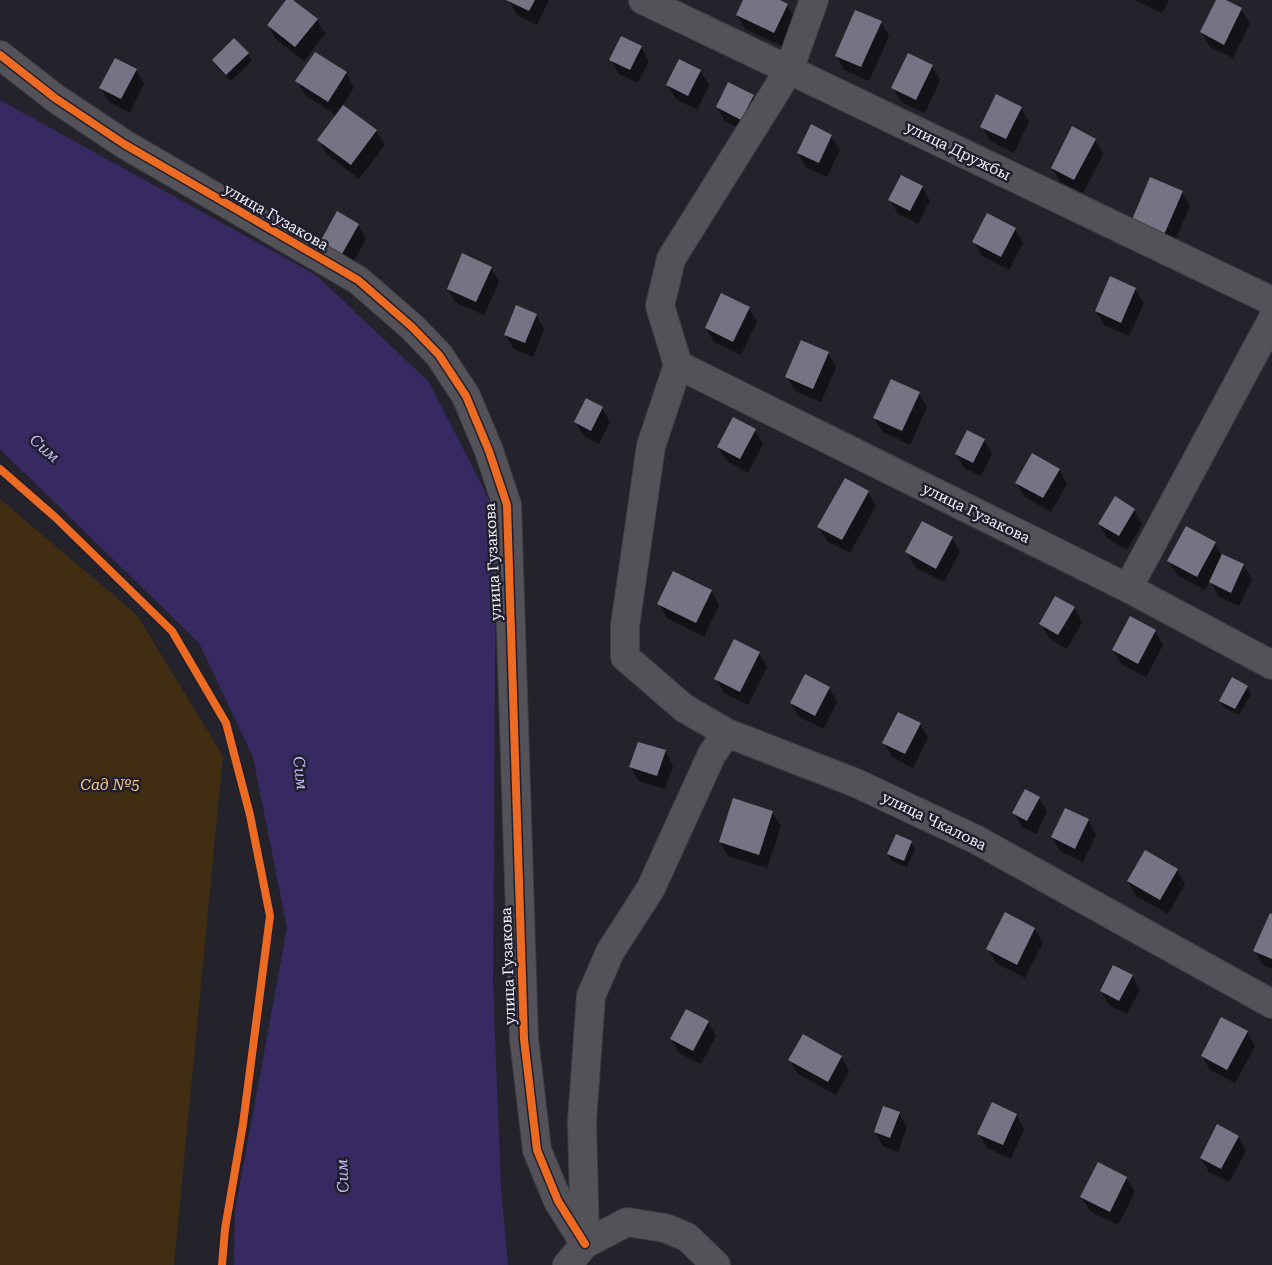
<svg xmlns="http://www.w3.org/2000/svg" width="1272" height="1265" viewBox="0 0 1272 1265" font-family="'Roboto Serif',serif">
  <style>
    .green { fill: #402d12 }
    .water { fill: #372a63 }
    .shadow { fill: #0007 }
    .building { fill: #767384 }
    .lines { fill: none; stroke-linecap: round; stroke-linejoin: round }
    .minor-casing { stroke: #3f3e45; stroke-width: 30 }
    .minor { stroke: #535258; stroke-width: 28 }
    .cycleway-casing { stroke: #211f2e; stroke-width: 11 }
    .cycleway { stroke: #ed6a23; stroke-width: 8 }
    .labels { text-anchor: middle; stroke-width: 5; stroke-linejoin: round; paint-order: stroke }
    .street-label { font-size: 15px; fill: #f3f2fc; stroke: #211f2e }
    .park-label { font-size: 15px; font-style: italic; fill: #fecc84; stroke: #211f2e }
    .water-label { font-size: 16px; font-style: italic; fill: #c2bbf3; stroke: #211f2e }
  </style>
  <rect width="100%" height="100%" fill="#24222a"/>
  <!-- green -->
  <path class="green" d="M0 499 137 615 223 756 174 1265H0Z"/>
  <!-- water -->
  <path class="water" d="M0 100 316 275 429 382 496 513 493 984 501 1189 508 1265H234L235 1211 287 928 253 757 199 643 0 449Z"/>
  <!-- shadow -->
  <path class="shadow" d="M288 0H291L317 20 325 34 304 61 276 39 268 25Z
    M509 0H549L537 25 517 15Z
    M744 0H777L787 5 795 19 782 46 745 29 737 15Z
    M1135 0H1169L1162 13Z
    M1217 0H1223L1241 9 1250 23 1233 58 1210 47 1202 32Z
    M881 22 889 36 869 81 844 70 836 55Z
    M234 40 248 54 252 61 231 81 217 67 213 60Z
    M641 47 649 61 638 83 619 74 611 60Z
    M932 66 940 80 925 113 901 102 893 88Z
    M136 70 144 84 130 113 109 102 101 88Z
    M700 71 709 85 697 110 676 99 667 85Z
    M346 73 354 87 342 106 376 131 385 145 359 179 327 154 319 140 337 116 305 95 297 81Z
    M753 96 761 110 749 133 725 121 717 107Z
    M1021 108 1029 122 1014 153 990 141 982 126Z
    M831 136 840 150 827 177 806 167 798 153Z
    M1095 140 1103 154 1083 193 1060 182 1052 168Z
    M922 187 930 201 918 224 898 214 890 200Z
    M1182 192 1190 206 1171 250 1140 236Z
    M358 225 366 239 350 268 329 256 321 242Z
    M1015 229 1023 243 1009 270 982 256 974 242Z
    M491 268 499 282 484 315 456 303 448 289Z
    M1135 289 1144 303 1129 336 1104 325 1096 311Z
    M749 308 757 322 741 355 714 342 706 328Z
    M536 315 544 329 533 357 514 349 505 334Z
    M828 353 836 367 821 402 795 391 787 377Z
    M919 393 927 407 910 445 883 432 874 418Z
    M602 408 610 422 599 444 584 436 575 422Z
    M755 430 763 444 748 473 727 461 718 447Z
    M984 440 992 454 981 476 964 468 956 454Z
    M1059 470 1067 484 1051 512 1025 497 1016 483Z
    M868 492 876 506 850 553 827 541 819 527Z
    M1134 510 1142 524 1127 550 1107 538 1099 524Z
    M952 538 960 552 944 582 915 567 907 552Z
    M1215 543 1222 557 1243 565 1252 579 1239 606 1219 597 1210 581 1205 590 1177 575 1169 561Z
    M711 591 719 605 704 637 667 618 659 604Z
    M1074 608 1082 622 1067 649 1049 638 1041 624Z
    M1155 631 1163 645 1146 677 1121 664 1113 650Z
    M759 653 767 667 748 705 724 693 716 679Z
    M1247 687 1251 694 1239 715 1224 707 1220 701Z
    M829 688 837 702 824 729 799 717 791 703Z
    M920 724 928 738 913 768 892 757 884 743Z
    M665 751 673 766 665 789 639 781 631 767Z
    M1039 798 1047 812 1036 834 1022 827 1014 813Z
    M772 812 781 826 767 868 728 856 720 842Z
    M1088 820 1096 835 1083 862 1060 851 1052 837Z
    M911 842 915 849 907 867 892 861 888 854Z
    M1177 870 1185 884 1168 914 1136 896 1128 881Z
    M1272 916V969L1263 965 1255 951Z
    M1035 929 1043 943 1025 978 996 963 988 949Z
    M1132 976 1140 990 1127 1014 1109 1005 1101 991Z
    M708 1022 716 1036 701 1064 679 1053 671 1039Z
    M1247 1032 1255 1046 1235 1083 1210 1070 1202 1056Z
    M841 1056 849 1071 836 1095 798 1074 790 1060Z
    M899 1113 907 1127 898 1152 883 1146 875 1132Z
    M1016 1114 1024 1129 1011 1159 987 1148 979 1134Z
    M1238 1136 1246 1151 1229 1182 1209 1172 1201 1158Z
    M1126 1178 1135 1192 1118 1225 1090 1211 1081 1197Z"/>
  <!-- building -->
  <path class="building" d="M286 0H293L318 19 295 47 267 25Z
    M506 0H535L529 11Z
    M743 0H780L788 4 774 33 736 15Z
    M1216 0H1226L1242 8 1224 45 1200 32Z
    M855 10 882 21 861 67 835 56Z
    M621 36 642 46 630 70 609 60Z
    M234 38 249 53 226 75 212 60Z
    M315 52 347 72 328 102 295 81Z
    M908 53 933 65 916 100 891 88Z
    M115 58 137 69 121 99 99 88Z
    M679 59 701 70 688 96 666 85Z
    M728 82 754 95 741 120 716 107Z
    M996 94 1022 107 1006 139 980 127Z
    M343 105 377 130 351 165 317 140Z
    M811 124 832 135 819 163 797 153Z
    M1072 126 1096 139 1074 180 1051 168Z
    M901 175 923 186 910 211 888 200Z
    M1150 177 1183 191 1163 237 1131 222Z
    M337 211 359 224 342 254 320 242Z
    M987 213 1016 228 1001 257 972 242Z
    M462 253 492 267 476 302 447 289Z
    M1110 276 1136 288 1121 323 1095 311Z
    M721 293 750 307 733 342 705 328Z
    M516 305 537 314 525 343 504 335Z
    M801 340 829 352 813 389 785 377Z
    M891 379 920 392 902 431 873 418Z
    M586 398 603 407 591 431 574 422Z
    M733 417 756 429 740 459 717 447Z
    M967 430 985 439 973 463 955 454Z
    M1032 453 1060 469 1043 498 1015 483Z
    M845 478 869 491 842 540 817 527Z
    M1115 496 1135 509 1119 536 1098 524Z
    M922 521 953 537 936 569 905 552Z
    M1186 526 1216 542 1197 577 1167 561Z
    M1222 554 1244 564 1231 593 1209 582Z
    M673 571 712 590 696 623 657 604Z
    M1055 596 1075 607 1058 635 1039 624Z
    M1130 616 1156 630 1138 664 1112 650Z
    M734 639 760 652 740 692 714 679Z
    M805 674 830 687 815 716 790 703Z
    M1232 677 1248 686 1235 709 1219 701Z
    M898 712 921 723 905 754 882 743Z
    M638 742 666 750 657 776 629 767Z
    M1025 789 1040 797 1027 821 1012 813Z
    M733 798 773 811 759 855 719 842Z
    M1065 808 1089 819 1075 849 1051 837Z
    M896 834 912 841 904 861 887 854Z
    M1145 850 1178 869 1160 900 1127 881Z
    M1005 912 1035 928 1017 965 986 949Z
    M1270 913 1272 914V959L1253 951Z
    M1113 965 1133 975 1119 1001 1100 991Z
    M686 1009 709 1021 693 1051 670 1039Z
    M1221 1017 1248 1031 1227 1070 1201 1056Z
    M803 1034 842 1056 828 1082 788 1060Z
    M992 1102 1017 1114 1003 1145 977 1134Z
    M883 1106 900 1112 890 1138 874 1132Z
    M1217 1124 1239 1136 1221 1169 1200 1158Z
    M1098 1162 1127 1177 1110 1212 1080 1197Z"/>
  <g class="lines">
    <defs>
      <path id="minor" d="M643 0 1272 301
        M814 0 789 70 671 259 660 306 678 365 651 446 625 626V657L684 708 727 733 856 783 977 840 1272 1004
        M0 55 55 98 124 144 358 280 412 327 439 355 466 396 489 451 507 505 524 1039 537 1150 558 1201 585 1244
        M678 365 1128 588 1272 665
        M1128 588 1272 320
        M585 1242 582 1121 591 996 610 952 651 888 712 754 727 733
        M567 1265 585 1244 627 1222 665 1228 687 1237 716 1265"/>
    </defs>
    <!-- minor casing -->
    <use href="#minor" class="minor-casing"/>
    <!-- minor -->
    <use href="#minor" class="minor"/>
    <defs>
      <path id="cycleway" d="M0 55 55 98 124 144 358 280 412 327 439 355 466 396 489 451 507 505 524 1039 537 1150 558 1201 585 1244
        M0 469 55 517 172 631 226 723 250 815 270 916 243 1124 225 1229 222 1265"/>
    </defs>
    <!-- cycleway casing -->
    <use href="#cycleway" class="cycleway-casing"/>
    <!-- cycleway -->
    <use href="#cycleway" class="cycleway"/>
  </g>
  <g class="labels">
    <!-- street labels -->
    <g class="street-label">
      <text transform="translate(958 151) rotate(26)" y="5">улица Дружбы</text>
      <text transform="translate(276 217) rotate(30)" y="5">улица Гузакова</text>
      <text transform="translate(976 513) rotate(26)" y="5">улица Гузакова</text>
      <text transform="translate(493 562) rotate(-93)" y="5">улица Гузакова</text>
      <text transform="translate(934 821) rotate(26)" y="5">улица Чкалова</text>
      <text transform="translate(508 966) rotate(-92)" y="5">улица Гузакова</text>
    </g>
    <!-- park labels -->
    <g class="park-label">
      <text x="110" y="790">Сад №5</text>
    </g>
    <!-- water labels -->
    <g class="water-label">
      <text transform="translate(45 448) rotate(41)" y="6">Сим</text>
      <text transform="translate(301 773) rotate(83)" y="6">Сим</text>
      <text transform="translate(342 1176) rotate(-93)" y="6">Сим</text>
    </g>
  </g>
</svg>
